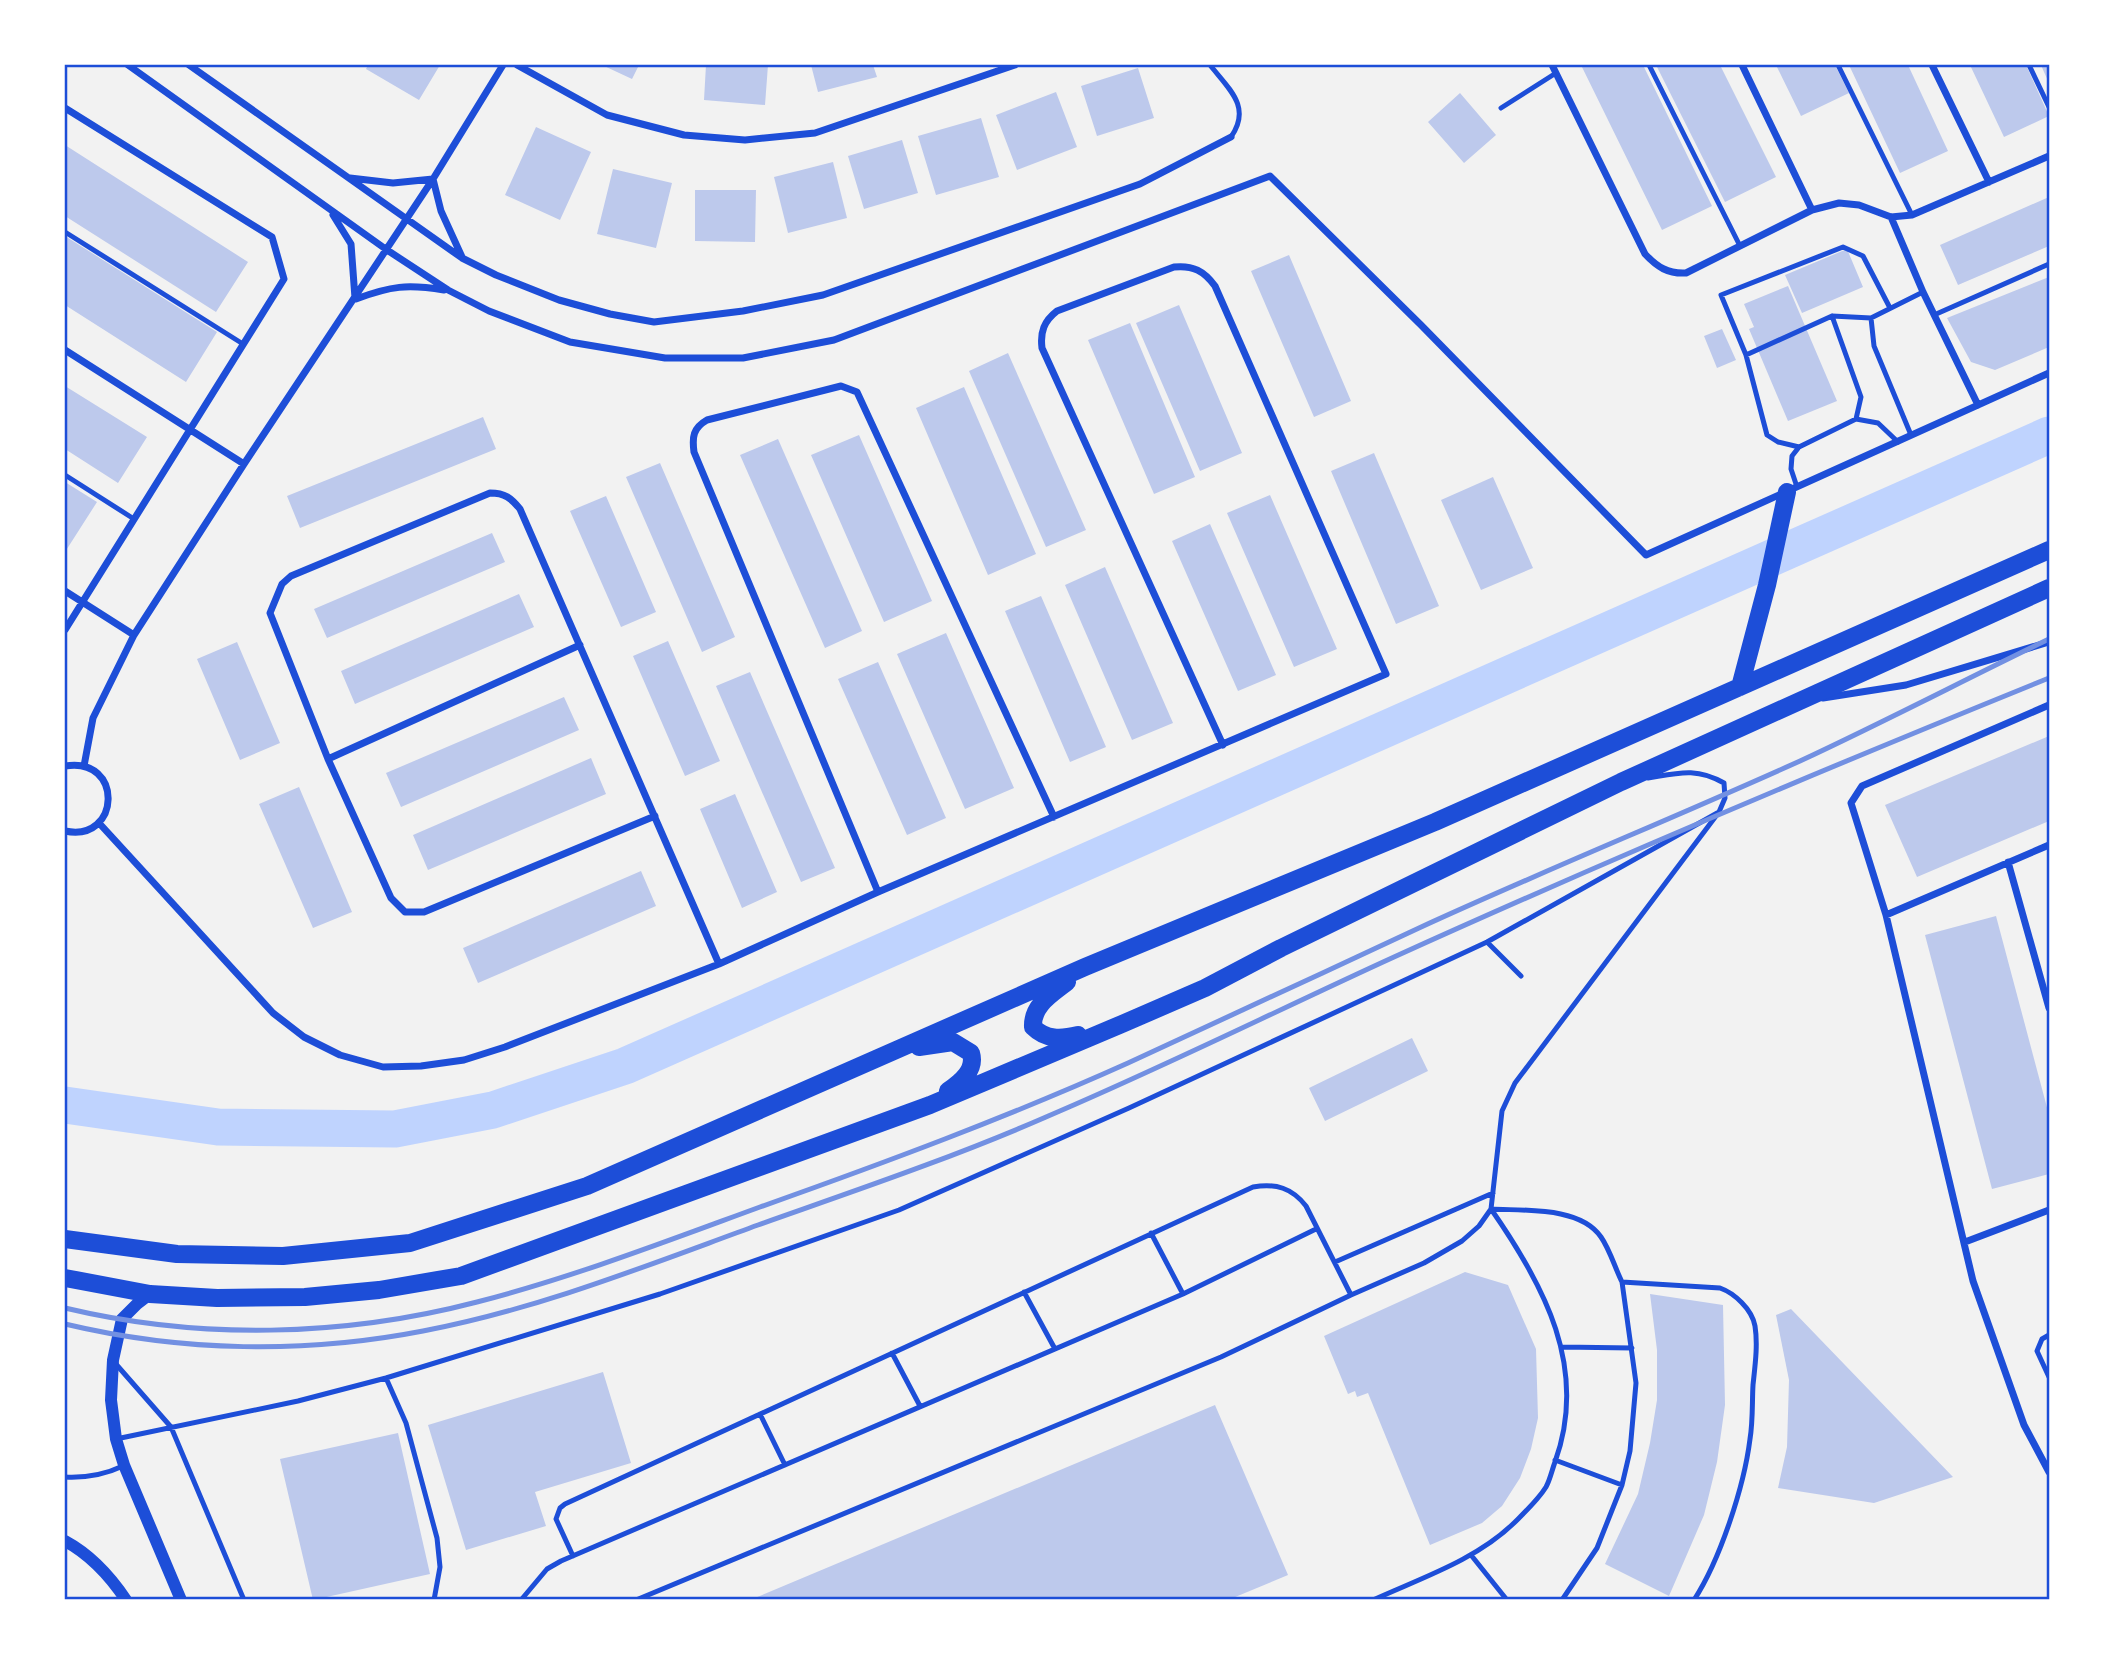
<svg xmlns="http://www.w3.org/2000/svg" width="2114" height="1665" viewBox="0 0 2114 1665" font-family="'DM Sans',sans-serif">
  <style>
    .lines { fill: none; stroke-linecap: round; stroke-linejoin: round }
    .river { stroke: #bfd3fe; stroke-width: 37 }
    .building { fill: #bdc9ec }
    .service { stroke: #1d4ed8; stroke-width: 5 }
    .minor { stroke: #1d4ed8; stroke-width: 7 }
    .tertiary { stroke: #1d4ed8; stroke-width: 12 }
    .primary { stroke: #1d4ed8; stroke-width: 18 }
    .rail { stroke: #7290e2; stroke-width: 5 }
    .neatline { fill: none; stroke: #1d4ed8; stroke-width: 2.5 }
  </style>
  <rect width="100%" height="100%" fill="#f2f2f2"/>
  <g class="lines">
    <!-- river -->
    <path class="river" d="M65 1105 218 1127 395 1129 493 1110 625 1066 2049 435"/>
  </g>
  <!-- building -->
  <path class="building" d="M368 65H440L419 100 366 69Z
    M602 65H639L632 79Z
    M706 65H768L765 105 704 100Z
    M811 65H873L877 77 818 92Z
    M1581 65H1643L1712 206 1662 230Z
    M1656 65H1720L1776 177 1725 202Z
    M1776 65H1835L1849 93 1801 116Z
    M1849 65H1908L1948 151 1900 173Z
    M1970 65H2026L2049 116 2004 137Z
    M2041 65H2049V83L2044 72Z
    M1138 68 1154 118 1097 136 1081 86Z
    M1056 92 1077 147 1017 170 996 115Z
    M1460 93 1496 135 1464 163 1428 122Z
    M981 118 999 177 936 195 918 136Z
    M536 127 591 152 560 220 505 195Z
    M902 140 918 193 864 209 848 156Z
    M65 145 248 262 216 312 65 216Z
    M833 162 847 218 788 233 774 177Z
    M613 169 672 183 656 248 597 234Z
    M695 190H756L755 242 695 241Z
    M2049 197V246L1958 285 1940 245Z
    M65 236 217 332 186 382 65 305Z
    M1847 249 1863 287 1802 313 1785 275Z
    M1289 255 1351 401 1314 417 1251 271Z
    M2049 277V347L1995 370 1971 362 1947 318Z
    M1788 286 1837 401 1788 421 1749 329 1754 327 1744 304Z
    M1179 305 1242 453 1200 471 1136 323Z
    M1130 323 1195 477 1154 494 1088 340Z
    M1722 329 1736 360 1717 368 1704 336Z
    M1008 353 1086 530 1046 547 969 371Z
    M65 386 147 437 118 483 65 449Z
    M964 387 1036 554 988 575 916 408Z
    M483 417 496 449 300 528 287 496Z
    M859 435 932 601 884 622 811 455Z
    M778 439 862 631 825 648 740 455Z
    M1374 453 1439 606 1396 624 1331 471Z
    M660 463 735 637 702 652 626 477Z
    M1493 477 1533 568 1481 590 1441 500Z
    M65 482 97 502 65 552Z
    M1270 495 1337 649 1294 667 1227 513Z
    M606 496 656 612 621 627 570 511Z
    M1210 524 1276 675 1238 691 1172 541Z
    M492 533 505 562 327 638 314 609Z
    M1105 567 1173 723 1132 740 1065 585Z
    M519 594 534 627 355 704 341 671Z
    M1041 596 1106 747 1070 762 1005 611Z
    M946 633 1014 788 965 809 897 654Z
    M668 641 720 761 685 776 633 656Z
    M237 642 280 743 240 760 197 659Z
    M878 662 946 818 907 835 838 679Z
    M750 672 835 868 801 882 716 686Z
    M564 697 579 730 401 807 386 773Z
    M2049 736V821L1917 877 1885 805Z
    M591 758 606 794 428 870 413 835Z
    M299 787 352 912 313 928 259 804Z
    M735 794 777 892 742 908 700 809Z
    M641 871 656 906 478 983 463 948Z
    M1996 916 2049 1115V1174L1992 1189 1925 935Z
    M1412 1038 1428 1071 1325 1121 1309 1088Z
    M1465 1272 1508 1285 1536 1349 1538 1418 1531 1449 1520 1478 1502 1506 1482 1523 1430 1545 1368 1393 1357 1397 1355 1391 1348 1394 1324 1336Z
    M1650 1294 1723 1305 1725 1405 1717 1462 1704 1515 1669 1596 1605 1564 1638 1494 1650 1443 1657 1400V1350Z
    M1791 1309 1953 1477 1874 1503 1778 1488 1787 1447 1789 1380 1776 1315Z
    M603 1372 631 1463 535 1492 546 1526 466 1550 428 1425Z
    M1215 1405 1288 1575 1228 1600H750Z
    M398 1433 430 1574 313 1600 280 1459Z"/>
  <g class="lines">
    <!-- service -->
    <path class="service" d="M1210 65C1229 89 1252 107 1231 137
      M1649 65 1740 246
      M1838 65 1912 215
      M2029 65 2049 107
      M1501 108 1556 73
      M65 232 243 344
      M1934 315 2049 264
      M1832 316 1861 397 1856 419
      M1871 318 1874 346 1911 435
      M1746 355 1832 316 1871 318 1923 292
      M1799 447 1778 442 1767 435 1746 355 1721 295 1843 247 1863 256 1890 308
      M65 475 134 519
      M1797 487 1791 469 1792 456 1799 447 1856 419 1878 423 1898 442
      M1487 942 1521 976
      M1491 1209C1523 1211 1580 1206 1601 1237 1610 1250 1615 1268 1622 1282L1720 1288C1734 1293 1752 1309 1755 1326 1758 1345 1755 1366 1753 1385 1752 1403 1753 1421 1750 1439 1744 1487 1720 1560 1694 1600
      M1151 1233 1183 1294
      M1335 1262 1493 1193
      M1024 1292 1055 1349
      M2049 1335 2042 1339 2037 1351 2049 1377
      M1562 1347 1632 1348
      M892 1353 920 1406
      M115 1363 171 1427 244 1600
      M386 1378 406 1423 437 1538 440 1567 434 1600
      M760 1414 785 1465
      M116 1439 298 1401 386 1378 660 1294 899 1210 1129 1108 1487 942 1719 812
      M1555 1460 1622 1485
      M65 1477C85 1478 104 1475 123 1466
      M1471 1555 1507 1600
      M573 1556 556 1519 560 1508 565 1504 1253 1187C1276 1183 1292 1188 1306 1206L1351 1295
      M521 1600 547 1569 561 1561 1183 1294 1316 1229
      M636 1600 1221 1357 1351 1295 1424 1263 1462 1241 1479 1226 1491 1209 1502 1111 1515 1083 1719 812 1725 798 1724 783C1696 767 1678 773 1648 778
      M1373 1600C1421 1578 1476 1560 1514 1523 1524 1513 1538 1500 1546 1487 1550 1480 1552 1470 1555 1462 1589 1368 1544 1285 1491 1209
      M1562 1600 1597 1548 1622 1485 1630 1451 1636 1383 1622 1282"/>
    <!-- minor -->
    <path class="minor" d="M128 65 387 250 448 290 489 311 570 342 665 358H743L834 340 1270 176 1421 325 1646 555 2049 373
      M189 65 462 258 496 275 559 300 610 314 654 322 743 311 823 295 1140 184 1231 137
      M517 65 607 115 684 135 745 140 815 133 1015 65
      M1552 65 1645 254C1657 267 1668 274 1686 273L1812 210 1839 203 1859 205 1891 217 1912 215 2049 156
      M1742 65 1812 210
      M1932 65 1989 182
      M65 108 272 237 284 279 65 630
      M350 178 393 183 433 179
      M433 179 441 211 462 257
      M333 215 351 244 355 298
      M1891 217 1923 292 1978 405
      M356 299C391 286 407 284 444 290
      M65 350 244 464
      M65 591 134 635
      M1823 698 1906 685 2049 642
      M2049 705 1862 786 1851 803 1886 915 1973 1281 2024 1425 2049 1472
      M328 759 580 645
      M65 766C124 756 121 843 65 831
      M84 766 93 718 134 635 244 464 433 179 503 65
      M655 816 424 912H405L391 898 328 759 270 613 282 584 291 576 490 493C505 493 511 498 520 509L719 964
      M99 823 273 1013 304 1037 340 1055 383 1067 421 1066 464 1060 505 1047 719 964 878 892 1386 674 1215 286C1204 271 1193 265 1174 267L1057 311C1044 321 1040 332 1042 348L1223 745
      M2008 862 2049 1008
      M878 892 694 452C692 437 693 428 707 420L841 386 857 392 1054 817
      M1886 915 2049 845
      M1965 1242 2049 1210"/>
    <!-- tertiary -->
    <path class="tertiary" d="M150 1294 137 1304 122 1319 113 1360 111 1400 116 1439 124 1465 181 1600
      M65 1541C91 1555 110 1576 126 1600"/>
    <!-- primary -->
    <path class="primary" d="M1740 687 1767 585 1787 492
      M1067 982C1052 994 1032 1005 1033 1027 1046 1040 1061 1039 1078 1035
      M919 1047 953 1042 971 1053C976 1070 961 1082 948 1091
      M65 1239 177 1254 283 1256 410 1243 587 1186 1085 967 1435 822 2049 550
      M65 1278 150 1294 217 1298 305 1297 379 1290 461 1276 930 1105 1122 1024 1205 988 1281 948 1621 782 2049 588"/>
    <!-- rail -->
    <path class="rail" d="M65 1308C199 1340 343 1337 477 1302 574 1277 667 1241 760 1207 884 1163 1008 1117 1128 1063 1225 1019 1322 973 1419 928 1545 870 1674 818 1800 761 1884 722 1966 679 2049 639
      M65 1324C182 1352 305 1354 423 1331 539 1309 648 1265 758 1225 854 1191 952 1158 1046 1117 1164 1067 1278 1010 1394 957 1610 859 1829 767 2049 678"/>
  </g>
  <!-- border -->
  <rect width="2114" height="1665" fill="none" stroke="#ffffff" stroke-width="133"/>
  <rect x="66" y="66" width="1982" height="1532" class="neatline"/>
</svg>
